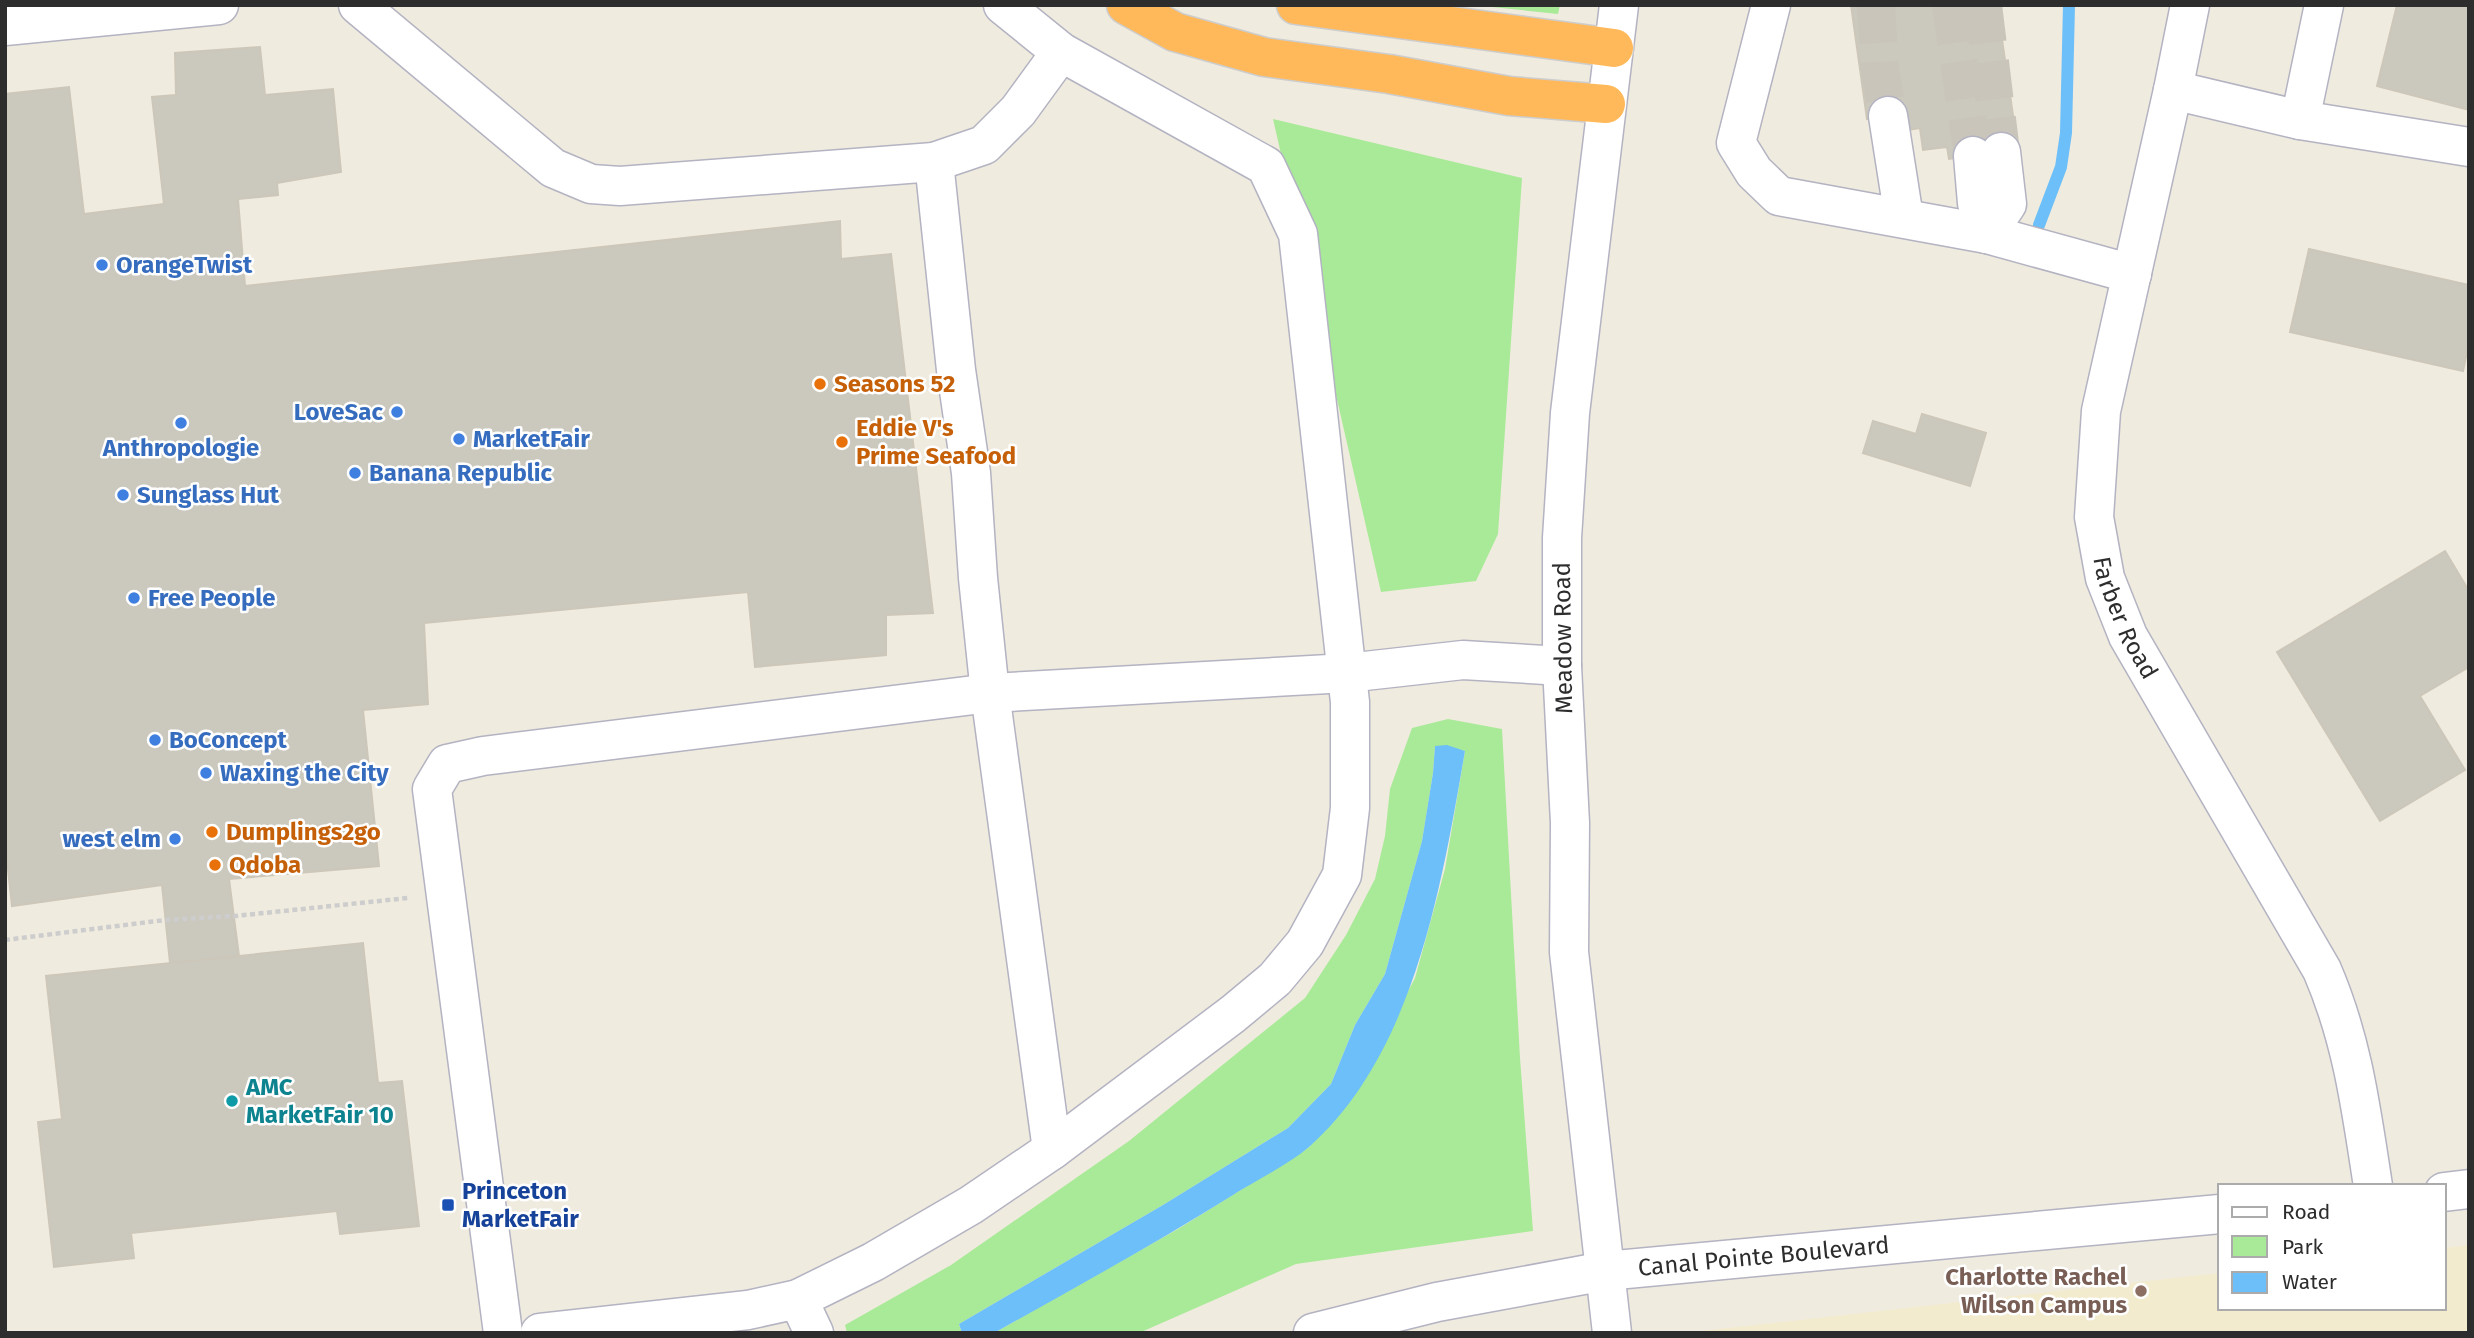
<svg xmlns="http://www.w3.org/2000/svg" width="2474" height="1338" viewBox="0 0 2474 1338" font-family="'Fira Sans',sans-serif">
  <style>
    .education { fill: #f2ebce }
    .green { fill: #a9ea98 }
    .water { fill: #6cbff8 }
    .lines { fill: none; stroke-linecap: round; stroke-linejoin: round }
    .stream { stroke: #6cbff8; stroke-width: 12 }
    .building { fill: #cbc8be; stroke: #ccc7b8; stroke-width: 2 }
    .minor-tunnel { stroke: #c9c5bb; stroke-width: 38; stroke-dasharray: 38 19; stroke-linecap: butt }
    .minor-casing { stroke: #b3b3c2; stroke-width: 41 }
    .highway-casing { stroke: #cdcdcd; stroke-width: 41 }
    .path { stroke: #cdcdcd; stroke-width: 4.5; stroke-dasharray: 5 3.5; stroke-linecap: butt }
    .minor { stroke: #fff; stroke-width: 38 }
    .highway { stroke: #ffb95b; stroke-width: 38 }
    .shop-dot { fill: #3f7fe0; stroke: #fff; stroke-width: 2.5 }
    .food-dot { fill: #e8710a; stroke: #fff; stroke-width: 2.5 }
    .culture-dot { fill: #0f9aa8; stroke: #fff; stroke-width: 2.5 }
    .transit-dot { fill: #1a4fb4; stroke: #fff; stroke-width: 2.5 }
    .education-dot { fill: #8d6e63; stroke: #fff; stroke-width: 2.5 }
    .labels { text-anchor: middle; stroke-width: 5; stroke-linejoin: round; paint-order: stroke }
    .shop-label { font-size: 24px; font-weight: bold; fill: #366cbe; stroke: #fff; text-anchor: start }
    .food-label { font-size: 24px; font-weight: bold; fill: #c56008; stroke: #fff; text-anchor: start }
    .street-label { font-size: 24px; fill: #2d2d2d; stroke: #fff }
    .culture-label { font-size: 24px; font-weight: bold; fill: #0d838f; stroke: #fff; text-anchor: start }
    .transit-label { font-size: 24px; font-weight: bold; fill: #164399; stroke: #fff; text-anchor: start }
    .education-label { font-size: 24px; font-weight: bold; fill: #785e54; stroke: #fff; text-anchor: end }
  </style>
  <rect width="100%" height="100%" fill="#f0ebdf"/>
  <!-- education -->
  <path class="education" d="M2469 1245V1333H1683L2220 1273V1308H2444V1248Z"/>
  <!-- green -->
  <path class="green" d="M1473 5H1560L1558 14Z
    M1273 119 1522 178 1498 534 1476 581 1381 592Z
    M1448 719 1502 729 1520 1058 1533 1231 1296 1264 1139 1333H994L1178 1229 1308 1148 1350 1102 1415 978 1445 869 1465 751 1435 746 1433 773 1422 841 1385 974 1355 1025 1331 1084 1288 1128 1163 1205 959 1324 962 1333H847L845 1325 951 1265 1129 1141 1305 998 1346 935 1375 879 1385 836 1390 789 1412 728Z"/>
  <!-- water -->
  <path class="water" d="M1447 745 1465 751C1442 883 1415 1053 1309 1147 1289 1164 1255 1181 1233 1195 1155 1244 1074 1288 994 1333H962L959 1324 1163 1205 1288 1128 1331 1084 1355 1025 1385 974 1422 841 1433 773 1435 746Z"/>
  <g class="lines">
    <!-- stream -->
    <path class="stream" d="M2039 225 2061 167 2066 133 2069 5"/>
  </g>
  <!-- building -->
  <path class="building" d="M1851 5H1997L2018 150 1949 159 1947 147 1923 150 1920 128 1902 131 1899 114 1867 119Z
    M2397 5H2469V110L2377 86Z
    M260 47 265 95 333 89 341 172 277 183 278 195 238 199 245 286 840 221 841 259 891 254 933 613 886 615V655L755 667 748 592 424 623 428 704 363 710 379 866 229 879 239 956 170 963 162 885 12 906 5 842V94L69 87 84 214 164 204 152 97 176 95 175 53Z
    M2309 249 2469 285V343L2463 371 2290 332Z
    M1922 414 1986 433 1970 486 1863 453 1873 421 1916 434Z
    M2445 551 2469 591V667L2420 696 2465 770 2380 821 2277 652Z
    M363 943 378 1083 402 1081 419 1226 340 1234 337 1211 131 1233 134 1258 54 1267 38 1122 62 1119 46 976Z"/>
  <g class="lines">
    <!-- minor-tunnel -->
    <path class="minor-tunnel" d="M1876 5 1880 69 1888 116
      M1951 5 1973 156
      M1983 5 2001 152"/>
    <defs>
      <g id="minor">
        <path d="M358 5 553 168 591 184 620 186 934 162 984 145 1018 111 1061 52"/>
        <path d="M1771 5 1736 143 1754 172 1779 196 1987 234 2132 274"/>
        <path id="s1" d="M2190 5 2173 90 2101 411 2094 517 2105 578 2128 636 2322 970C2353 1042 2361 1109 2373 1186"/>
        <path d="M5 26 219 5"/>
        <path d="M2173 90 2300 120 2469 147"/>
        <path d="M1888 116 1904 218"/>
        <path d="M2300 120 2324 5"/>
        <path d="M1973 156 1977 203 1987 234"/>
        <path d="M934 162 956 370 971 473 978 578 990 693 1052 1150"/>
        <path d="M1987 234 2007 204 2001 152"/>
        <path d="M2444 1192 2469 1189"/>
        <path d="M798 1299 814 1333"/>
        <path d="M503 1333 432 789 447 764 483 756 990 693 1347 673 1463 660 1562 666"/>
        <path d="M540 1333 748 1310 798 1299 873 1262 971 1205 1052 1150 1233 1014 1275 979 1305 943 1342 875 1350 808V702L1298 234 1266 166 1061 52 1003 5"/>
        <path id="s2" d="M1313 1333 1437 1302 1605 1271 2220 1214"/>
        <path d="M1612 1333 1569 952 1570 823 1562 666V538L1570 413 1619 5"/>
      </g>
      <path id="highway" d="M1126 5 1175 32 1264 57 1389 74 1509 96 1606 104
        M1296 5 1614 48"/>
    </defs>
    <!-- minor casing -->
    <use href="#minor" class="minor-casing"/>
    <!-- highway casing -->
    <use href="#highway" class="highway-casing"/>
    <!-- path -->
    <path class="path" d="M5 940 165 920 235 916 408 898"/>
    <!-- minor -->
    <use href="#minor" class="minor"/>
    <!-- highway -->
    <use href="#highway" class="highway"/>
  </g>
  <!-- markers -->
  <g class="shop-dot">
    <circle cx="102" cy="265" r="7"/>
    <circle cx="397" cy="412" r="7"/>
    <circle cx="181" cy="423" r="7"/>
    <circle cx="459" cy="439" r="7"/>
    <circle cx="355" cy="473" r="7"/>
    <circle cx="123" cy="495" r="7"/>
    <circle cx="134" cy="598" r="7"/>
    <circle cx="155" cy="740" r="7"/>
    <circle cx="206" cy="773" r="7"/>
    <circle cx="175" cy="839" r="7"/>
  </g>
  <g class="food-dot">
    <circle cx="820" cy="384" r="7"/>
    <circle cx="842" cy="442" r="7"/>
    <circle cx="212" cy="832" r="7"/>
    <circle cx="215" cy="865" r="7"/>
  </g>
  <circle class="culture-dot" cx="232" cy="1101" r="7"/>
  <rect class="transit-dot" x="441" y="1198" width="14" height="14" rx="3.5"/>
  <circle class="education-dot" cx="2141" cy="1291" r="7"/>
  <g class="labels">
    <!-- shop labels -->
    <g class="shop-label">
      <text x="116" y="273">OrangeTwist</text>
      <text x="383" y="420" text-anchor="end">LoveSac</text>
      <text x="473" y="447">MarketFair</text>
      <text x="181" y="456" text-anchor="middle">Anthropologie</text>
      <text x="369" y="481">Banana Republic</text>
      <text x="137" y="503">Sunglass Hut</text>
      <text x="148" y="606">Free People</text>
      <text x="169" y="748">BoConcept</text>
      <text x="220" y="781">Waxing the City</text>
      <text x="161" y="847" text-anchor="end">west elm</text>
    </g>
    <!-- food labels -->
    <g class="food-label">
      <text x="834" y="392">Seasons 52</text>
      <text x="856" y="436">Eddie V's<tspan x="856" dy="28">Prime Seafood</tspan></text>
      <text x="226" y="840">Dumplings2go</text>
      <text x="229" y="873">Qdoba</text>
    </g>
    <!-- street labels -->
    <g class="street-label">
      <text dy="8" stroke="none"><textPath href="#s1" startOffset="628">Farber Road</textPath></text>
      <text transform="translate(1563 638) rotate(-91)" y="8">Meadow Road</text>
      <text dy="8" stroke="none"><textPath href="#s2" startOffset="458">Canal Pointe Boulevard</textPath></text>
    </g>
    <!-- culture labels -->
    <g class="culture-label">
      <text x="246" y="1095">AMC<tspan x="246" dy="28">MarketFair 10</tspan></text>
    </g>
    <!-- transit labels -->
    <g class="transit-label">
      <text x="462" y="1199">Princeton<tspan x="462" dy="28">MarketFair</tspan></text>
    </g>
    <!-- education labels -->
    <g class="education-label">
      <text x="2127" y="1285">Charlotte Rachel<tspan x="2127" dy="28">Wilson Campus</tspan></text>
    </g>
  </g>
  <!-- border -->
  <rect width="2474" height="1338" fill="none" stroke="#2d2d2d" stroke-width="14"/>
  <!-- legend -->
  <rect x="2218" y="1184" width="228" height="126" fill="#ffffff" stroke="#ababab" stroke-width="2"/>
  <rect x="2232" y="1207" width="35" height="10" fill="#ffffff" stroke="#ababab" stroke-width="2"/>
  <text x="2282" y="1219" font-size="21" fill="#2d2d2d">Road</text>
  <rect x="2232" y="1236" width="35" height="21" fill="#a9ea98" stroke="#ababab" stroke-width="2"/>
  <text x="2282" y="1254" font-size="21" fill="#2d2d2d">Park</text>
  <rect x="2232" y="1272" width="35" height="21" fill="#6cbff8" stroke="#ababab" stroke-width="2"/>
  <text x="2282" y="1289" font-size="21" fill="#2d2d2d">Water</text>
</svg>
